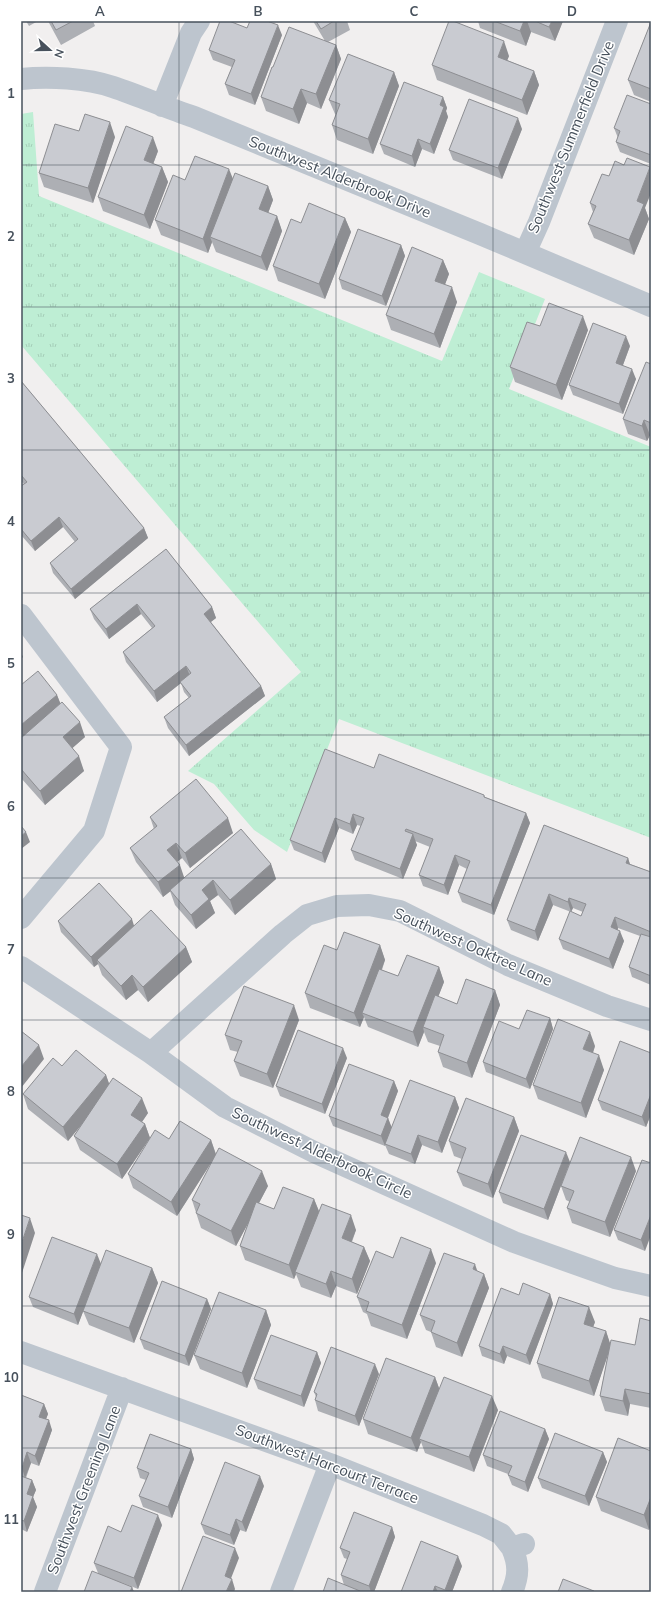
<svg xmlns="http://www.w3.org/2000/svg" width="672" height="1613" viewBox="0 0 672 1613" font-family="Mulish,sans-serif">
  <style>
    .grass { fill: url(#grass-tufts) }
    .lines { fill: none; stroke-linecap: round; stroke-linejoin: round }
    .minor { stroke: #bdc5ce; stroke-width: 22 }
    .wall { fill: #adafb4 }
    .shaded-wall { fill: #8d8e92 }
    .building { fill: #c9cbd1; stroke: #8d8e92 }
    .grid { fill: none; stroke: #47515c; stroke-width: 1; stroke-opacity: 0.55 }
    .labels { text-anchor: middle; stroke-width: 3; stroke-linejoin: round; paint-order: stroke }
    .street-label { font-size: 15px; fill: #47515c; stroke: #fff }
    .neatline { fill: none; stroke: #47515c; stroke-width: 1.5 }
    .grid-label { font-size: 13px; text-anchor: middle; font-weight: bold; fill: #47515c }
  </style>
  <defs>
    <pattern id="grass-tufts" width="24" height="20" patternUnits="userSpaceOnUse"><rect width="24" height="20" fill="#beeed4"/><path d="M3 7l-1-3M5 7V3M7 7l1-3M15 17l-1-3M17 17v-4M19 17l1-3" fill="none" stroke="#a5ceb8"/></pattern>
  </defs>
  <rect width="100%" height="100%" fill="#f1efef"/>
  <!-- grass -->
  <path class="grass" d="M33 112 39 196 442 361 479 272 545 299 509 389 651 447V838L339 719 287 852 254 830 214 784 188 771 301 672 21 345V114Z"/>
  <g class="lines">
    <!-- minor -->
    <path class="minor" d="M21 79C48 76 87 78 113 87 140 96 167 108 194 117L480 234 651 306
      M162 106 191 33 199 21
      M525 253 539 222 617 21
      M21 615 121 747 94 831 21 918
      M21 967 151 1053 225 1107 314 1152 514 1242 615 1278 651 1286
      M151 1053 283 934 307 915 337 906 369 905 400 911 508 965 607 1006 651 1020
      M21 1352 330 1464 483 1525 501 1534 512 1548 524 1544
      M512 1548C519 1564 519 1575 512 1592
      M45 1592 122 1388
      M281 1592 330 1464"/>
  </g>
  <!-- wall -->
  <path class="wall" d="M26 21H38L29 26Z
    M48 21H93L95 26 61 45Z
    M313 21H347L350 30 328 42 336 45 341 59 321 109 307 103 299 124 266 111 261 97 325 41Z
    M478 21H563L555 41 531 32 526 46 480 28Z
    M651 22V102L634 95 628 80Z
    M247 28 282 35 255 105 229 95 225 84 232 67 213 60 209 50Z
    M509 56 507 60 534 71 539 85 527 115 437 80 432 65Z
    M394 72 399 86 373 154 337 140 332 125 336 115 335 114 329 100Z
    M443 97 447 108 446 111 448 117 434 154 422 149 415 167 384 154 380 144Z
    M651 104V164L620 152 616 142 618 138 614 128Z
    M522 129 502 179 453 160 449 150Z
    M79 131 115 137 93 203 44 187 39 173Z
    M158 151 153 164 162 167 168 182 150 229 103 211 98 197Z
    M609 176 645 208 649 219 634 255 594 238 588 224 593 212 590 203Z
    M233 179 268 186 273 200 268 213 277 216 282 231 267 271 216 252 212 242 208 253 161 235 155 220 185 180Z
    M345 218 351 232 325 299 278 281 273 266 301 223Z
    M401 245 405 256 386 306 342 289 339 279Z
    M443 260 449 274 445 284 457 302 440 348 391 330 386 315Z
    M540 326 588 330 562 400 515 382 510 367Z
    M630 346 623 365 636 379 623 414 573 395 569 385Z
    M651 364V435H650L647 441 628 434 623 419Z
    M21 381 144 528 148 538 75 599 53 573 50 563 75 542 63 527 35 551 21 535V486L24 484 21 481Z
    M166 549 212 607 216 618 211 622 261 686 265 696 189 756 168 728 164 717 189 698 184 692 181 683 157 702 126 662 123 652 152 628 141 614 109 639 94 619 90 609Z
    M21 685 57 695 60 703 85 737 72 748 84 771 45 805 21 778Z
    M374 768 484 795 485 797 526 813 530 823 494 915 462 902 458 892 467 869 459 865 448 895 423 886 419 875 430 847 415 841 417 845 403 879 355 860 351 850 361 826 357 825 353 834 339 828 325 863 294 850 290 840Z
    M150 817 233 833 190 868 182 858 177 862 184 878 271 864 276 879 235 915 218 895 210 901 215 913 196 929 175 905 170 891 163 897 136 862 130 848 154 829Z
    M544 825 628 858 630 864 651 872V985L632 977 629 967 640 936 618 928V930L624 941 613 969 563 949 559 939 581 916 583 912 573 908 571 912 553 905 538 941 511 930 507 920Z
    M58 921 134 925 186 947 192 962 148 1002 138 990 126 1000 102 975 98 964 94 967 61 932Z
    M380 945 385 960 382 970 398 976 439 967 444 982 438 997 457 1004 495 990 500 1005 472 1078 443 1067 438 1052 440 1046 428 1042 424 1032 418 1047 368 1027 364 1017 360 1027 310 1008 305 993 337 950Z
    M550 1018 553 1029 530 1089 486 1072 483 1062 519 1029Z
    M299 1020 273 1088 240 1076 234 1061 238 1052 230 1050 225 1035Z
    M595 1046 593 1053 604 1070 586 1118 538 1099 533 1085Z
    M651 1053V1114L646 1127 602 1110 598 1100Z
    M347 1058 325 1114 280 1096 276 1086Z
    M62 1066 106 1075 109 1084 148 1113 142 1122 145 1124 150 1138 122 1179 80 1150 74 1136 82 1124 68 1141 28 1109 23 1094Z
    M394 1081 398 1091 388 1118 391 1127 455 1097 459 1108 442 1153 422 1145 415 1164 389 1154 385 1145V1146L333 1126 329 1116Z
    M514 1117 519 1131 493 1198 463 1186 457 1172 462 1159 454 1156 449 1141Z
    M169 1139 211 1140 216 1154 268 1186 259 1203 274 1209 314 1199 319 1211 356 1230 352 1242 364 1247 370 1261 357 1294 336 1286 331 1298 301 1287 296 1274 294 1279 245 1260 240 1246 248 1223 236 1246 201 1228 192 1200 213 1160 177 1216 133 1188 128 1174Z
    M570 1162 548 1220 503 1203 499 1192Z
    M651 1163 645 1251 618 1240 614 1230Z
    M636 1171 610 1237 572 1223 567 1208 570 1202 566 1200 561 1186Z
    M393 1258 436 1263 407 1339 371 1326 367 1314 363 1312 357 1297Z
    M101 1264 78 1325 33 1307 29 1297Z
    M152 1268 158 1283 134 1343 89 1325 83 1311Z
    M477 1271 484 1274 489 1288 462 1357 436 1347 431 1332 426 1330 420 1315Z
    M550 1294 553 1304 530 1365 507 1356 504 1364 482 1356 479 1346 519 1295Z
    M207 1299 211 1309 189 1366 144 1349 140 1339Z
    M266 1310 271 1325 247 1388 200 1369 194 1355Z
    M651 1321V1408L630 1404 628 1416 605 1411 600 1396 609 1350 594 1396 542 1378 537 1363 595 1322 593 1327 606 1331 610 1345H635Z
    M317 1352 321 1363 304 1407 258 1389 254 1379Z
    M379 1374 359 1426 318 1411 315 1400 316 1397 314 1392Z
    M435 1377 439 1388 498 1410 474 1472 425 1453 421 1442 417 1452 368 1434 363 1419Z
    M21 1395 44 1404 48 1414 46 1419 52 1430 39 1466 31 1463 26 1478 32 1480 36 1490 33 1497 37 1507 27 1532 21 1529Z
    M545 1429 549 1439 528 1492 512 1485 508 1475V1474L487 1466 483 1455Z
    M191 1449 194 1459 172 1518 143 1507 139 1496 146 1480 140 1478 137 1468Z
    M651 1451V1525L649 1530 601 1511 596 1497Z
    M603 1452 607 1462 589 1506 542 1488 538 1478Z
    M264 1486 246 1532 240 1530 234 1545 205 1534 201 1524Z
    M162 1525 138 1589 118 1581 132 1587 134 1592H84L98 1573 94 1563Z
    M392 1527 395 1537 374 1592H362L344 1585 341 1575 347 1559 344 1558 340 1548Z
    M462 1566 452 1592H401Z"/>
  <!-- shaded-wall -->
  <path class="shaded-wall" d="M524 21H527L531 32 526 46 520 31Z
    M552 21H563L555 41 549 27Z
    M278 25 282 35 255 105 251 94Z
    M504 41 509 56 503 71 498 57Z
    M336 45 341 59 321 109 316 94Z
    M534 71 539 85 527 115 522 100Z
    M394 72 399 86 373 154 368 139Z
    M301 89 307 103 299 124 293 109Z
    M443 97 447 108 446 111 448 117 434 154 430 144 440 105Z
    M518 118 522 129 502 179 498 168Z
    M110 122 115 137 93 203 88 188Z
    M153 137 158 151 149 175 144 160Z
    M418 139 422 149 415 167 412 156Z
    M162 167 168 182 150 229 144 215Z
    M650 167 651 170V193L645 208 649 219 634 255 629 240 637 201Z
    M229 169 235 184 210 237 212 242 208 253 203 239Z
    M268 186 273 200 264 224 259 209Z
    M277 216 282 231 267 271 261 257Z
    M345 218 351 232 325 299 319 284Z
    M401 245 405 256 386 306 382 296Z
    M443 260 449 274 441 295 435 281Z
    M452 287 457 302 440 348 434 334Z
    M583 316 588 330 562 400 556 385Z
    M626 336 630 346 620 373 616 363Z
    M632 369 636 379 623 414 619 404Z
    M644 420 650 435 647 441 642 426Z
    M59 517 63 527 35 551 31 541Z
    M144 528 148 538 75 599 71 589Z
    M137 604 141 614 109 639 106 629Z
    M212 607 216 618 208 624 204 614Z
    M21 652 23 657 21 659Z
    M186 666 190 676 180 682 181 683 157 702 154 691Z
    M261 686 265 696 189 756 186 745Z
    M57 695 61 705 21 739V725Z
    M80 722 85 737 68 752 63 737Z
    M79 756 84 771 45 805 40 791Z
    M526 813 530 823 494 915 491 905Z
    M353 814 357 825 353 834 350 824Z
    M228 818 233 833 190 868 185 853Z
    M335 818 339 828 325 863 322 853Z
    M26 832 30 842 21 849V836Z
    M413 834 417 845 403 879 400 869Z
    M176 843 182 858 173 865 167 850Z
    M455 855 459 865 448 895 444 885Z
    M628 858 631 868 626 863Z
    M271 864 276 879 235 915 230 900Z
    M180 865 185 880 163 897 158 882Z
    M213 880 218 895 210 901 215 913 196 929 191 915 202 890Z
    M549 894 553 905 538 941 535 931Z
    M569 898 573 908 571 912 568 902Z
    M615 917 618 928 615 938 611 927Z
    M132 919 135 929 97 960 98 964 94 967 91 957Z
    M620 931 624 941 613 969 609 959Z
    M380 945 385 960 365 1014 362 1013 364 1017 360 1027 354 1013Z
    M186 947 192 962 148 1002 143 987Z
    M439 967 444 982 426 1028 423 1027 424 1032 418 1047 413 1032Z
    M132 975 138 990 126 1000 121 986Z
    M495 990 500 1005 472 1078 467 1063Z
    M294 1005 299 1020 273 1088 267 1074Z
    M550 1018 553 1029 530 1089 526 1079Z
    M590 1032 595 1046 589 1064 583 1049Z
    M39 1045 44 1059 21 1088V1067Z
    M343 1048 347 1058 325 1114 322 1104Z
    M599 1055 604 1070 586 1118 581 1103Z
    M106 1075 111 1089 68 1141 63 1127Z
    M394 1081 398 1091 385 1125 381 1115Z
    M651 1094V1114L646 1127 642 1117Z
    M455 1097 459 1108 442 1153 438 1142Z
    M142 1098 148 1113 137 1129 131 1115Z
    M514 1117 519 1131 493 1198 488 1184Z
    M388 1118 392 1128 385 1146 381 1136Z
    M145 1124 150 1138 122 1179 117 1164Z
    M418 1135 422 1145 415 1164 411 1154Z
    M211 1140 216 1155 177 1216 171 1202Z
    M566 1152 570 1162 548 1220 544 1209Z
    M631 1157 636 1171 610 1237 605 1222Z
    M262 1171 268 1186 236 1246 231 1231Z
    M314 1199 320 1214 295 1272 296 1274 294 1279 289 1265Z
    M351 1215 356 1230 347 1253 342 1238Z
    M651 1215V1235L645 1251 641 1240Z
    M30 1218 35 1233 21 1276V1245Z
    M364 1247 370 1261 357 1294 352 1279Z
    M431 1249 436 1263 407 1339 402 1325Z
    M97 1254 101 1264 78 1325 74 1314Z
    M475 1264 480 1279 473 1269Z
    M152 1268 158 1283 134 1343 129 1328Z
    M331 1271 336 1286 331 1298 326 1284Z
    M484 1274 489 1288 462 1357 457 1343Z
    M550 1294 553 1304 530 1365 526 1355Z
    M207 1299 211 1309 189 1366 185 1356Z
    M589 1307 595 1322 589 1338 584 1324Z
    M266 1310 271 1325 247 1388 242 1373Z
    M606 1331 611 1346 594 1396 589 1381Z
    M503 1346 507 1356 504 1364 500 1354Z
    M317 1352 321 1363 304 1407 301 1396Z
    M375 1364 379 1374 359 1426 355 1416Z
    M435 1377 440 1391 419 1439 421 1442 417 1452 411 1438Z
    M625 1389 630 1404 628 1416 623 1401Z
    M492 1396 498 1410 474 1472 469 1457Z
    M44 1404 48 1414 43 1427 39 1417Z
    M49 1420 52 1430 39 1466 35 1456Z
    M545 1429 549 1439 528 1492 525 1482Z
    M191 1449 194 1459 172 1518 168 1507Z
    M27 1452 31 1463 25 1478 22 1468Z
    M603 1452 607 1462 589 1506 585 1496Z
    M260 1476 264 1486 246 1532 242 1522Z
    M32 1480 36 1490 33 1497 37 1507 27 1532 24 1521 27 1494Z
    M651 1497V1525L649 1530 644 1515Z
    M158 1515 162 1525 138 1589 134 1578Z
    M236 1519 240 1530 234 1545 230 1535Z
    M392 1527 395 1537 374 1592H371L369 1586Z
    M235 1548 239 1558 228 1586 225 1576Z
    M458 1556 462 1566 452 1592H446L445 1590Z
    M232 1579 235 1589 234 1592H226Z
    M435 1586 438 1592H433Z
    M132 1587 134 1592H130Z"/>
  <!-- building -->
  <path class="building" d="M51 21H73L56 30Z
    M220 21H229L247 28 250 21H267L278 25 251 94 225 84 235 60 209 50Z
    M316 21H334L321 29Z
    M449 21H453L504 41 498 57 534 71 522 100 432 65Z
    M494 21H524L520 31Z
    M535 21H552L549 27Z
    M651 22V89L628 80Z
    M289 27 336 45 316 94 301 89 293 109 261 97 272 67H273Z
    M348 54 394 72 368 139 332 125 340 104 329 100Z
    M404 82 443 97 440 105 444 107 430 144 418 139 412 156 380 144Z
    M627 95 651 104V155L616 142 620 131 614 128Z
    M469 99 518 118 498 168 449 150Z
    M85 114 110 122 88 188 39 173 55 124 79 131Z
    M126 126 153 137 144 160 162 167 144 215 98 197Z
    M195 156 229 169 203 239 155 220 173 175 185 180Z
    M627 158 650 167 637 201 644 204 629 240 588 224 596 206 590 203 602 174 609 176 615 161 624 165Z
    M235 173 268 186 259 209 277 216 261 257 210 237Z
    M309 203 345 218 319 284 273 266 291 219 301 223Z
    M358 229 401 245 382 296 339 279Z
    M412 247 443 260 435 281 452 287 434 334 386 315Z
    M549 303 583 316 556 385 510 367 527 322 540 326Z
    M593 323 626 336 616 363 632 369 619 404 569 385Z
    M646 362 651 364V423L644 420 642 426 623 419Z
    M21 381 144 528 71 589 50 563 78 539 59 517 31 541 21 529V486L27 482 21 475Z
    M166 549 212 607 204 614 261 686 186 745 164 717 191 696 180 682 191 673 186 666 154 691 123 652 155 626 137 604 106 629 90 609Z
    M38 671 57 695 21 725V685Z
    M62 702 80 722 63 737 79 756 40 791 21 769V738Z
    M325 749 374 768 379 754 484 795V797L526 813 491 905 458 892 470 861 455 855 444 885 419 875 433 839 406 829 405 831 413 834 400 869 351 850 364 818 353 814 350 824 335 818 322 853 290 840Z
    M196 779 228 818 185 853 176 843 167 850 180 865 158 882 130 848 157 826 150 817Z
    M544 825 628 858 626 863 651 872V932L615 917 611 927 620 931 609 959 559 939 570 911 581 916 586 904 569 898 568 902 549 894 535 931 507 920Z
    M21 826 26 832 21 836Z
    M241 829 271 864 230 900 213 880 202 890 209 899 191 915 170 890Z
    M99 883 132 919 91 957 58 921Z
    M151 910 186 947 143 987 132 975 121 986 97 960Z
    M344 932 380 945 354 1013 305 993 324 945 337 950Z
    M641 934 651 937V976L629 967Z
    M407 955 439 967 413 1032 362 1013 379 969 398 976Z
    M466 979 495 990 467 1063 438 1052 444 1035 423 1027 435 995 457 1004Z
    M244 986 294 1005 267 1074 234 1061 242 1041 225 1035Z
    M527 1010 550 1018 526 1079 483 1062 499 1021 519 1029Z
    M558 1019 590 1032 583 1049 599 1055 581 1103 533 1085Z
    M298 1030 343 1048 322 1104 276 1086Z
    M21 1031 39 1045 21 1067Z
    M620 1041 651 1053V1094L642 1117 598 1100Z
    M76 1050 106 1075 63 1127 23 1094 53 1058 62 1066Z
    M349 1064 394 1081 381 1115 388 1118 381 1136 329 1116Z
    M113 1078 142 1098 131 1115 145 1124 117 1164 74 1136Z
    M410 1080 455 1097 438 1142 418 1135 411 1154 385 1144Z
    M466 1098 514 1117 488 1184 457 1172 466 1148 449 1141Z
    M180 1121 211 1140 171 1202 128 1174 155 1130 169 1139Z
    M521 1135 566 1152 544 1209 499 1192Z
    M580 1137 631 1157 605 1222 567 1208 574 1191 561 1186Z
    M219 1148 262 1171 231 1231 196 1213 200 1204 192 1200Z
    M642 1160 651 1163V1215L641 1240 614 1230Z
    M283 1187 314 1199 289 1265 240 1246 256 1202 274 1209Z
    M322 1204 351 1215 342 1238 364 1247 352 1279 331 1271 326 1284 295 1272Z
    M21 1215 30 1218 21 1245Z
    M52 1237 97 1254 74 1314 29 1297Z
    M401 1237 431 1249 402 1325 366 1311 369 1302 357 1297 376 1251 393 1258Z
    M106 1250 152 1268 129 1328 83 1311Z
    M444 1253 475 1264 473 1269 484 1274 457 1343 431 1332 435 1321 420 1315Z
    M162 1281 207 1299 185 1356 140 1339Z
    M523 1283 550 1294 526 1355 503 1346 500 1354 479 1346 501 1288 519 1295Z
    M219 1292 266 1310 242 1373 194 1355Z
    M559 1297 589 1307 584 1324 606 1331 589 1381 537 1363Z
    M640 1318 651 1321V1394L625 1389 623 1401 600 1396 611 1340 635 1345Z
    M271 1335 317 1352 301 1396 254 1379Z
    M331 1347 375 1364 355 1416 315 1400 317 1394 314 1392Z
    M386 1358 435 1377 411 1438 363 1419Z
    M444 1377 492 1396 469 1457 419 1439Z
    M21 1395 44 1404 39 1417 49 1420 35 1456 27 1452 22 1468H21Z
    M500 1411 545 1429 525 1482 508 1475 512 1466 483 1455Z
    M555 1433 603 1452 585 1496 538 1478Z
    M150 1434 191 1449 168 1507 139 1496 149 1473 137 1468Z
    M618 1438 651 1451V1497L644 1515 596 1497Z
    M225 1462 260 1476 242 1522 236 1519 230 1535 201 1524Z
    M21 1476 32 1480 27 1494 33 1496 24 1521 21 1520Z
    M132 1505 158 1515 134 1578 94 1563 108 1526 121 1532Z
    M354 1512 392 1527 369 1586 341 1575 350 1552 340 1548Z
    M203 1536 235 1548 225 1576 232 1579 226 1592H181Z
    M421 1541 458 1556 445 1590 435 1586 433 1592H401Z
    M92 1571 132 1587 130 1592H84Z
    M328 1578 360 1591V1592H323Z
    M563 1579 594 1591 593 1592H558Z"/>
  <!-- grid -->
  <path class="grid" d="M179 21V1592M336 21V1592M493 21V1592M21 165H651M21 307H651M21 450H651M21 593H651M21 735H651M21 878H651M21 1020H651M21 1163H651M21 1306H651M21 1448H651"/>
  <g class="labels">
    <!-- street labels -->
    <g class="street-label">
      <text transform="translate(571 137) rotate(-68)" y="5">Southwest Summerfield Drive</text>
      <text transform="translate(340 177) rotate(22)" y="5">Southwest Alderbrook Drive</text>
      <text transform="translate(473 947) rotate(24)" y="5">Southwest Oaktree Lane</text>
      <text transform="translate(322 1153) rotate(25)" y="5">Southwest Alderbrook Circle</text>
      <text transform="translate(327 1464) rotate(21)" y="5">Southwest Harcourt Terrace</text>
      <text transform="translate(84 1490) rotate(-69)" y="5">Southwest Greening Lane</text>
    </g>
  </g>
  <!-- border -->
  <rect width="672" height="1613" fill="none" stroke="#ffffff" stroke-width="44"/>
  <!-- north arrow -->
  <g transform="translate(50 50) rotate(111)" stroke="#ffffff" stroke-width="3" paint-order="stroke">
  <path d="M0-3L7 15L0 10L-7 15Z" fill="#47515c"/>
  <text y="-6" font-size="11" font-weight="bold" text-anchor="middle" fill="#47515c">N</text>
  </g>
  <rect x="22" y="22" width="628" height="1569" class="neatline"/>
  <g class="grid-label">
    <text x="100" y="16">A</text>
    <text x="258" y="16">B</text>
    <text x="414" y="16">C</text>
    <text x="572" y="16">D</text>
    <text x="11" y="98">1</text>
    <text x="11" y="241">2</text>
    <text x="11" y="383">3</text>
    <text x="11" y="526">4</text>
    <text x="11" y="668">5</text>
    <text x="11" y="811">6</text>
    <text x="11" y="954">7</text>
    <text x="11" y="1096">8</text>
    <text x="11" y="1239">9</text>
    <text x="11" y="1382">10</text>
    <text x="11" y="1524">11</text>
  </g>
</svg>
